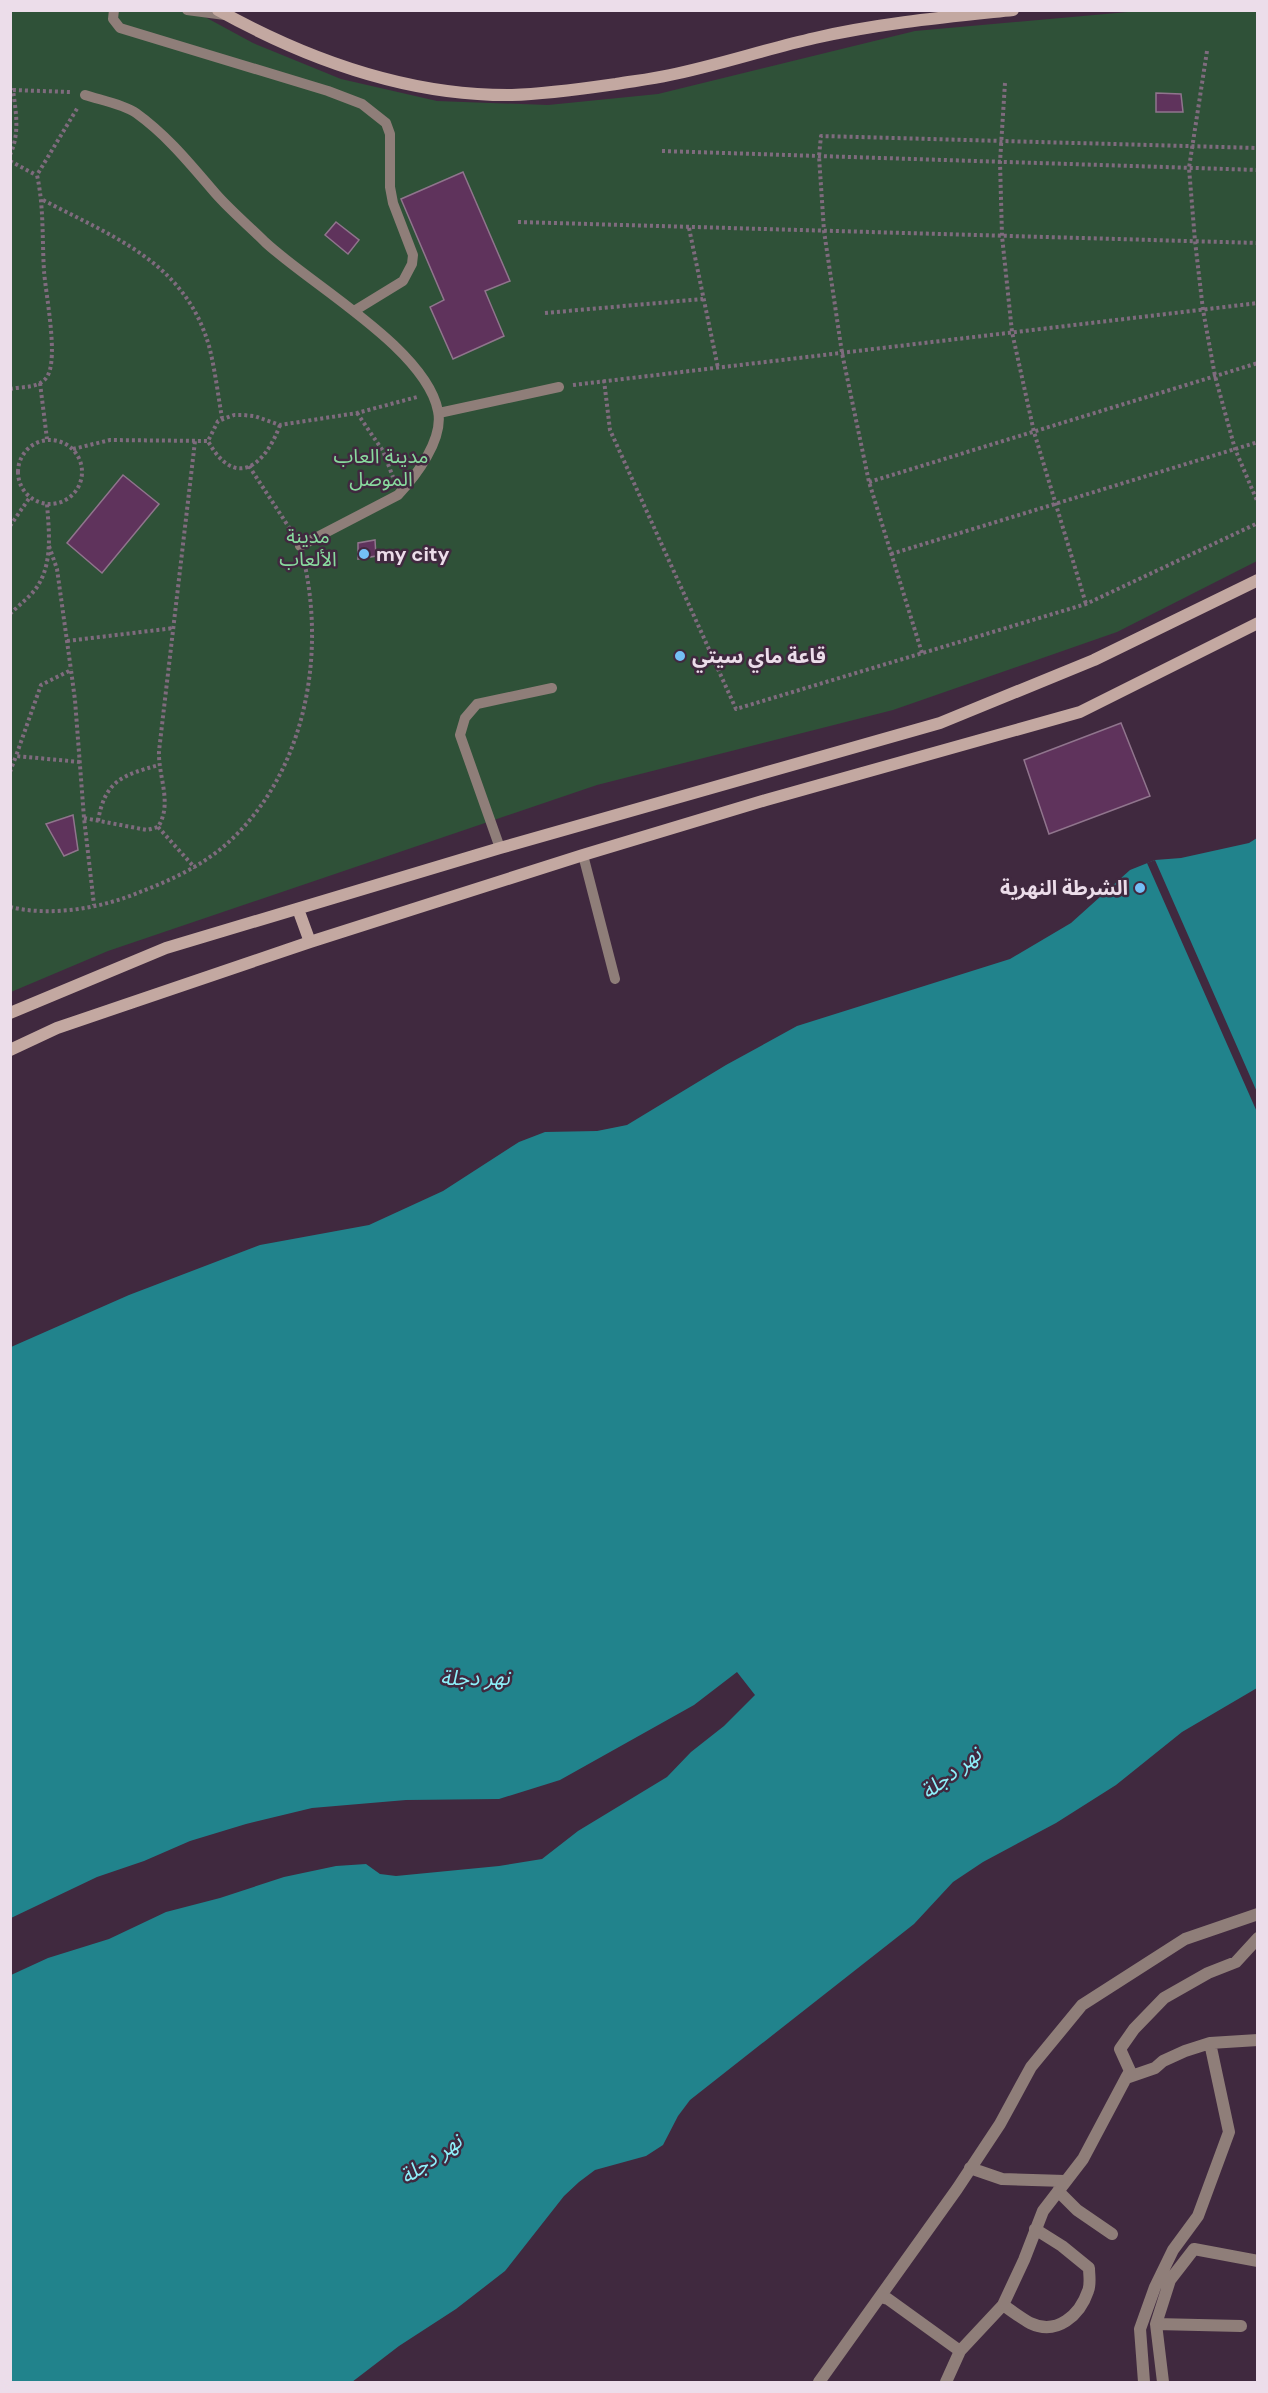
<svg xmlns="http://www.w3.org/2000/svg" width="1268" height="2393" viewBox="0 0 1268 2393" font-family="'DM Sans','Noto Sans Arabic',sans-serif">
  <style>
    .green { fill: #2f5138 }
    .water { fill: #21838c }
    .pier { fill: #40293f }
    .building { fill: #5f335c; stroke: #90758d; stroke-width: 1.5 }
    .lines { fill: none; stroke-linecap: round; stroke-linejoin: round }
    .path { stroke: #7f6b7e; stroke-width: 4; stroke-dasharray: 3 3; stroke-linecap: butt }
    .lane { stroke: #8f7e79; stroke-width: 10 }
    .street { stroke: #8f7e79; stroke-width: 12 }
    .secondary { stroke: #c3a8a1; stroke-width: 12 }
    .poi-dot { fill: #74c0f6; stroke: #40293f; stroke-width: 2 }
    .labels { text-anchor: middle; stroke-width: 5; stroke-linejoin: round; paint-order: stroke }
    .park-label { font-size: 20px; fill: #88da9e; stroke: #40293f }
    .poi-label { font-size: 20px; font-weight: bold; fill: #ecddea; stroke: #40293f; text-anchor: start }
    .water-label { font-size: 21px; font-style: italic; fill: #8ef0fa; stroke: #40293f }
  </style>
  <rect width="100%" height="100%" fill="#40293f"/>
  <!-- green -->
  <path class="green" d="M11 11H194L253 43 341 79 437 101 548 105 658 94 915 31 1139 11H1257V561L1117 632 893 710 597 785 108 951 11 992Z"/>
  <!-- water -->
  <path class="water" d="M1257 838V1688L1182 1732 1116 1785 1056 1823 983 1862 953 1882 914 1924 690 2100 678 2116 663 2145 646 2156 595 2170 579 2182 564 2196 505 2271 456 2309 399 2346 352 2382H11V1347L129 1295 260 1245 369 1225 443 1191 519 1142 545 1132 597 1131 627 1125 726 1065 797 1026 1010 959 1071 923 1130 870 1155 860 1181 858 1249 843Z"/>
  <!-- pier -->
  <path class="pier" d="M1155 860 1257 1092V1112L1147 863Z
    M737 1672 755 1695 724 1726 691 1752 667 1777 578 1831 542 1859 499 1866 396 1876 380 1874 366 1864 336 1866 284 1877 220 1898 166 1912 109 1939 48 1958 11 1975V1918L97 1877 144 1861 190 1841 246 1824 312 1808 406 1800 499 1799 560 1780 694 1705Z"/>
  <!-- building -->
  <path class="building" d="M1156 93 1181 94 1183 112H1156Z
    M463 172 510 281 485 291 504 336 453 359 430 307 444 300 401 199Z
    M336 222 359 240 348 254 325 235Z
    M123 475 159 504 102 573 67 543Z
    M375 540 376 556 358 559V543Z
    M1121 723 1150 796 1049 834 1024 760Z
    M73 815 78 850 64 856 46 824Z"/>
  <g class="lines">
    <!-- path -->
    <path class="path" d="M1207 51 1189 168 1195 241 1203 310 1215 376 1235 449 1258 503
      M1005 83 1000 162 1002 236 1012 332 1034 432 1086 604
      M662 151 1258 170
      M10 155C20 133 16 113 13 90L70 92
      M10 161 36 175
      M43 200C113 237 185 262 209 346 215 369 218 395 222 418
      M518 222 1258 243
      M689 228 718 368
      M545 313 703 299
      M604 380 610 430 736 709 1086 604 1258 523
      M40 383 47 439
      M573 385 1258 303
      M10 389C23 386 41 389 48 375 58 355 46 296 44 271 42 238 44 207 37 175L78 107
      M357 413 383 451 393 477
      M280 425C265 466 235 490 208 441L218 421 234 415H243L254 416 280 425 357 413 417 397
      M18 472a32 32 0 1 1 64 0a32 32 0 1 1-64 0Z
      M73 449 110 440 208 441
      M249 466 294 535
      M869 482 1258 363
      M10 526 30 497
      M49 546 57 569 71 670
      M891 554 1258 442
      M10 614C19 605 30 597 37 587 53 563 49 531 47 504
      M67 641 174 628
      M922 653 869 482 842 353 824 231 819 156 821 136 1258 148
      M80 762 16 756 41 685 71 670 75 700 84 818 94 905
      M10 772 16 756
      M84 818 147 830 158 827C173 803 158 777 159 751L195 441
      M98 821C105 780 123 775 159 765
      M158 827 195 868
      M10 907C52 917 102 908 140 892 174 879 208 863 234 837 306 767 325 655 304 561"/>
    <!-- lane -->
    <path class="lane" d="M114 10 113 19 120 28 328 91 362 104 386 123 390 134V187L393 203 413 255 412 264 403 281 354 311
      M187 10 225 15
      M85 95C100 100 123 104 136 113 168 136 191 165 216 194 231 211 249 226 265 242 311 285 426 349 438 411 444 439 416 476 398 495L300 546
      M439 413 559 387
      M500 848 460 735 465 718 477 704 552 688
      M583 855 615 979"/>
    <!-- street -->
    <path class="street" d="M1126 2078 1155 2068 1163 2061 1185 2051 1210 2043 1258 2040
      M970 2168 1002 2179 1065 2181
      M1058 2191 1077 2210 1112 2234
      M881 2297 888 2299 960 2351
      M1003 2305C1012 2311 1021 2318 1030 2323 1057 2336 1080 2315 1088 2291 1091 2284 1089 2275 1089 2268L1062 2246 1035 2229
      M1156 2324 1241 2326
      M819 2382 957 2189 1000 2124 1031 2067 1082 2005 1185 1939 1258 1914
      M946 2382 960 2351 1003 2305 1024 2260 1043 2211 1083 2159 1126 2078 1130 2071 1120 2049 1134 2029 1164 1998 1208 1973 1236 1962 1258 1938
      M1144 2382 1140 2329 1155 2287 1173 2250 1198 2216 1229 2132 1210 2043
      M1163 2382 1156 2324 1170 2280 1194 2249 1258 2261"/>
    <!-- secondary -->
    <path class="secondary" d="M218 10C308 60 408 96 512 95 547 94 581 89 616 84 634 81 652 79 670 75 719 65 766 49 815 38 881 23 947 17 1013 10
      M298 909 310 942
      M10 1013 166 948 500 848 940 723 1094 660 1258 580
      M10 1050 57 1028 310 942 583 855 766 800 1080 712 1258 623"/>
  </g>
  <!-- markers -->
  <g class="poi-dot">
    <circle cx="364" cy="554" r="6"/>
    <circle cx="680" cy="656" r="6"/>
    <circle cx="1140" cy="888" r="6"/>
  </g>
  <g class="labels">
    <!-- park labels -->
    <g class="park-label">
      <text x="381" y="463">مدينة العاب<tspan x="381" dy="23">الموصل</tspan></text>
      <text x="308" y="543">مدينة<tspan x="308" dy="23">الألعاب</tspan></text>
    </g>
    <!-- poi labels -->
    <g class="poi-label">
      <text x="376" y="561">my city</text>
      <text x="692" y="663">قاعة ماي سيتي</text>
      <text x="1128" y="895" text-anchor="end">الشرطة النهرية</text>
    </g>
    <!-- water labels -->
    <g class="water-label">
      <text x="475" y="1685">نهر دجلة</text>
      <text transform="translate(951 1773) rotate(-38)" y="7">نهر دجلة</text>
      <text transform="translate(431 2159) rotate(-35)" y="7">نهر دجلة</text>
    </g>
  </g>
  <!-- border -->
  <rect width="1268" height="2393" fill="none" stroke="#ecddea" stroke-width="24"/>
</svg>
